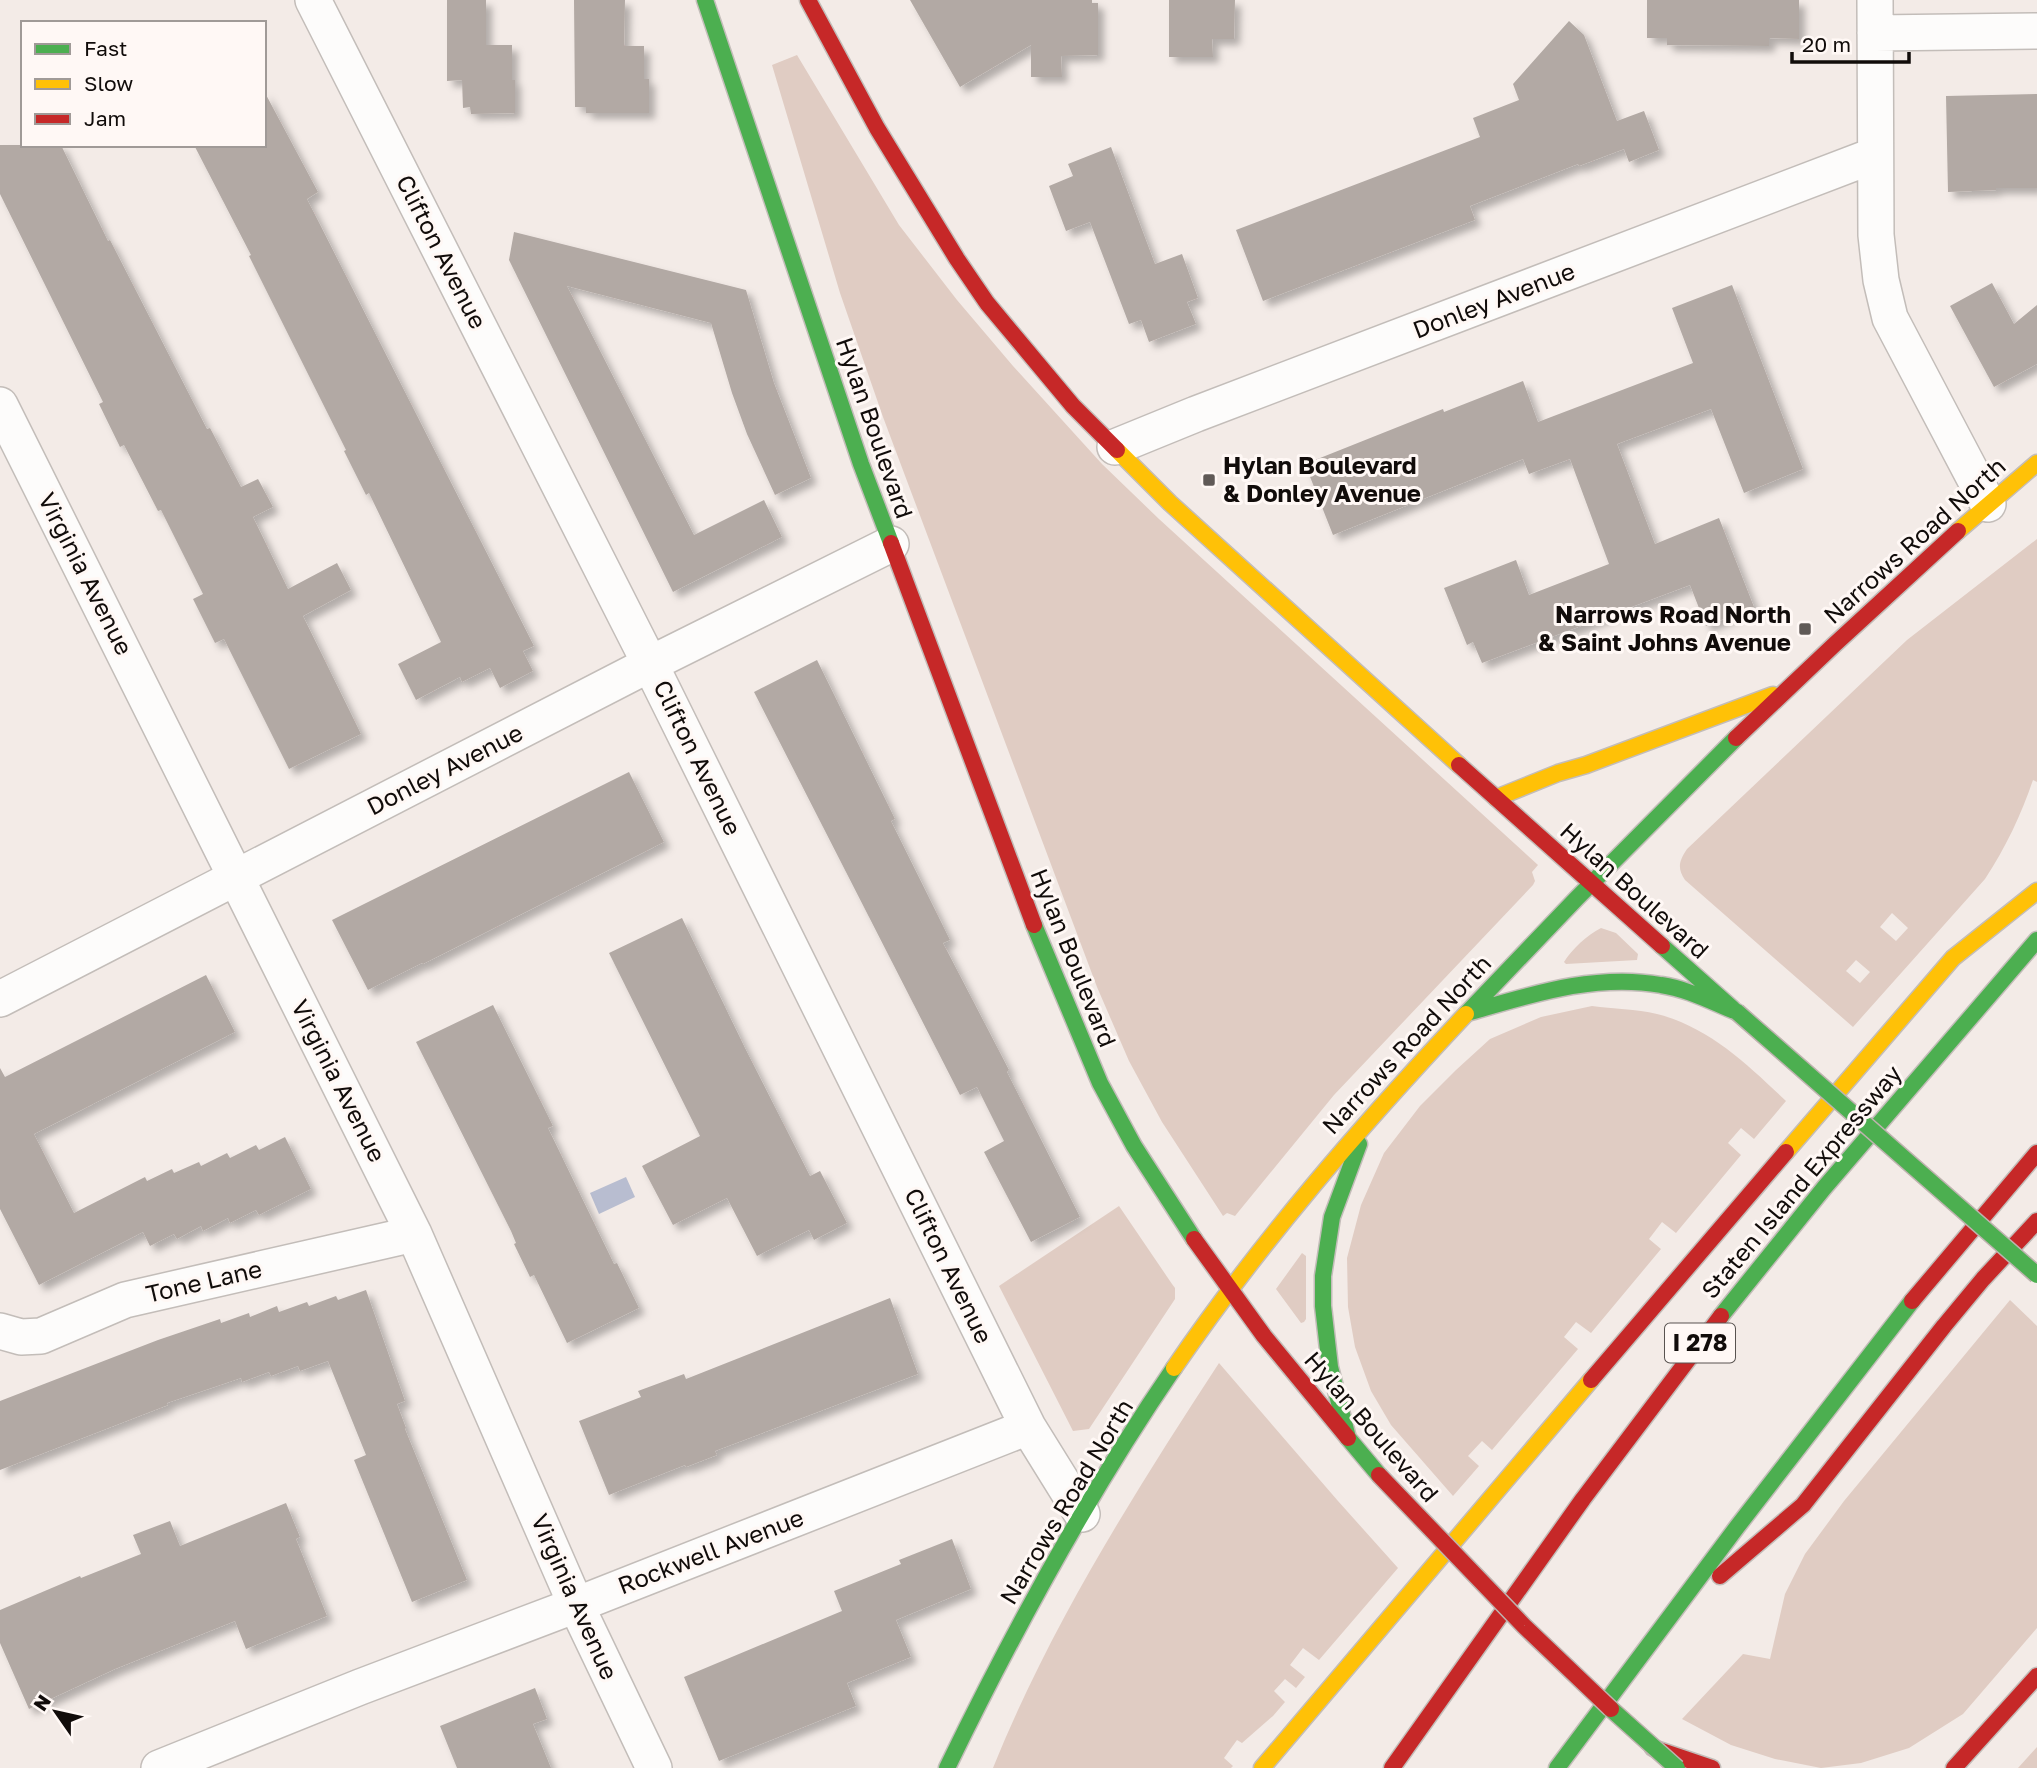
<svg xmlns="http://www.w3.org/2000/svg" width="2037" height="1768" viewBox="0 0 2037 1768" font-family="'Golos Text',sans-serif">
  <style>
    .green { fill: #e0ccc3; fill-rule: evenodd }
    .water { fill: #b8bdd0 }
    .building { fill: #b2a9a4; filter: url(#shadow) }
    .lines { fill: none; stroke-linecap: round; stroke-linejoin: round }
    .street-casing { stroke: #c3bdb9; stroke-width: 38 }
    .fast-casing { stroke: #c3bdb9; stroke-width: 19 }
    .slow-casing { stroke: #c3bdb9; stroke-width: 19 }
    .jam-casing { stroke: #c3bdb9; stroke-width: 19 }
    .street { stroke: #fdfcfb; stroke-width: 35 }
    .fast { stroke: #4caf50; stroke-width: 16 }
    .slow { stroke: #ffc107; stroke-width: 16 }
    .jam { stroke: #c62828; stroke-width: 16 }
    .fast-bridge-casing { stroke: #beb3af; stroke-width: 19; stroke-linecap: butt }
    .jam-bridge-casing { stroke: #beb3af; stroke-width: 19; stroke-linecap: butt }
    .fast-bridge { stroke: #4caf50; stroke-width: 16 }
    .jam-bridge { stroke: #c62828; stroke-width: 16 }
    .poi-dot { fill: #605a57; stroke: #fff8f5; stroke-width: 2.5 }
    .labels { text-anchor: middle; stroke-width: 6; stroke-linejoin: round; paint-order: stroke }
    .shield { fill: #fff8f5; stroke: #585350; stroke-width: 2 }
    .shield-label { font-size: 23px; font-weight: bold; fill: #110c0a }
    .street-label { font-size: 24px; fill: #110c0a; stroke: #fff8f5 }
    .poi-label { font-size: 24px; font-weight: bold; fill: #110c0a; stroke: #fff8f5; text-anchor: start }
  </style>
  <defs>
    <filter id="shadow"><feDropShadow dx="6" dy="6" stdDeviation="3.5" flood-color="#0004"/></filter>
  </defs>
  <rect width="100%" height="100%" fill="#f3ebe7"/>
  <!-- green -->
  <path class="green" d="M797 55 899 225 957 300 1013 366 1102 464 1159 519 1538 865 1532 872 1535 881 1533 885 1334 1095 1235 1216 1227 1213 1223 1216 1162 1122 1129 1061 1097 987 883 417 840 293 772 65Z
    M2037 539V782L2033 780C2021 815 2006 847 1985 879L1853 1027 1685 880C1677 868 1679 861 1687 849L1907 640ZM1892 913 1908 928 1896 941 1880 927ZM1856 960 1870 972 1860 983 1846 971Z
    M1601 928 1616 933 1638 954 1637 960 1566 964 1564 962C1572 949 1587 935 1601 928Z
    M1592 1006C1613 1009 1636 1009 1657 1014 1709 1027 1748 1065 1786 1101L1754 1139 1741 1128 1728 1143 1741 1155 1676 1233 1662 1222 1649 1239 1661 1249 1591 1333 1576 1322 1564 1337 1578 1349 1492 1450 1482 1441 1468 1456 1479 1466 1453 1496 1391 1425 1371 1391 1355 1347 1348 1307 1347 1258 1361 1205 1384 1153 1420 1106 1456 1070 1490 1039 1541 1017Z
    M1119 1206 1172 1284 1175 1288V1299L1089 1429 1073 1431 999 1286Z
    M1302 1253 1306 1256V1319L1304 1322 1301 1323 1276 1289Z
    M2010 1300 2037 1326V1628L1963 1714 1909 1748 1861 1763 1821 1768 1775 1759 1731 1745 1682 1719 1743 1654 1770 1659 1785 1594 1805 1554 1844 1501Z
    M1219 1363 1338 1501 1398 1568 1319 1660 1303 1648 1290 1665 1305 1677 1296 1688 1285 1679 1274 1691 1285 1702 1273 1716 1242 1743 1237 1740 1224 1758 1233 1766 1231 1768H993C1051 1624 1135 1492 1219 1363Z
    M2037 1747V1768H2018Z"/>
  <!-- water -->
  <path class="water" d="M626 1177 635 1197 599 1214 590 1193Z"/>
  <!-- building -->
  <path class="building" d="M447 0H486V45H512V80H515V113L471 114 470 107 463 108 462 80 447 81Z
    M574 0H625L624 46H644V79H649V113H586V107H575Z
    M910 0H1092V3H1098V55L1061 56 1062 77H1031V45L960 87Z
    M1169 0H1235L1234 39H1212L1213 57H1169Z
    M1647 0H1799V39L1769 38V46L1667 45V38H1647Z
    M1569 21 1584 35 1617 121 1644 111 1659 150 1629 162 1624 149 1579 166 1578 164 1470 206 1475 220 1263 301 1236 230 1480 137 1473 118 1519 100 1513 84Z
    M264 91 318 192 307 199 534 646 523 651 533 671 500 688 490 668 462 682 460 677 416 700 398 664 441 642 369 493 366 495 344 451 346 450 249 256 251 255 194 145H264Z
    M2037 94V188H1996V190L1948 192 1946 96Z
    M0 145H61L108 241 110 240 207 429 210 428 241 487 258 479 273 507 253 517 288 589 337 563 351 590 303 616 361 734 289 769 224 639 215 643 193 599 203 594 161 510 158 511 124 445 120 447 99 404 103 402 0 194Z
    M1111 147 1155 264 1182 254 1198 298 1187 302 1196 324 1149 342 1141 320 1129 324 1090 222 1066 231 1049 186 1073 176 1068 164Z
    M514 232 746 290 774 383 811 478 775 495 747 434 732 393 711 323 567 286 694 535 764 500 782 537 673 592 509 260Z
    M1992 283 2014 324 2037 305V364L1994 387 1950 306Z
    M1732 285 1803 469 1744 493 1711 409 1617 444 1655 544 1719 518 1754 607 1706 626 1690 585 1482 663 1473 642 1467 645 1444 588 1516 560 1529 595 1609 564 1570 459 1529 474 1523 459 1333 535 1305 464 1443 409 1444 412 1523 381 1538 422 1693 363 1672 308Z
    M817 660 895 819 891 821 950 940 943 943 1009 1070 1007 1072 1080 1217 1031 1242 984 1152 1004 1141 977 1087 960 1095 754 692Z
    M629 772 664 842 423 964 422 963 368 990 332 920Z
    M682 918 745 1048 810 1176 820 1171 847 1223 814 1240 809 1230 757 1256 727 1198 673 1225 642 1166 700 1136 609 953Z
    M206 975 235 1032 34 1134 74 1213 145 1177 147 1181 172 1169 174 1173 199 1162 201 1166 227 1153 230 1158 256 1145 259 1150 285 1137 311 1189 259 1215 256 1210 230 1223 228 1218 203 1231 201 1226 177 1239 174 1234 150 1246 143 1232 39 1285 0 1209V1068L5 1077Z
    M493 1005 553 1126 548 1128 614 1264 617 1263 639 1308 567 1343 534 1275 530 1277 514 1244 516 1243 511 1231 416 1042Z
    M366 1290 405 1401 397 1404 406 1428 405 1429 467 1580 412 1602 354 1460 366 1455 328 1361 300 1371 298 1366 271 1376 269 1372 242 1382 241 1378 167 1403 168 1405 0 1470V1401L158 1340 220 1319 221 1323 249 1313 250 1317 277 1306 279 1312 307 1302 309 1306 336 1296 338 1300Z
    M890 1298 918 1374 715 1451 717 1455 686 1467 685 1465 609 1495 579 1421 641 1397 638 1391 684 1374 686 1379Z
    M286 1503 300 1537 296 1539 327 1616 246 1649 235 1621 115 1669 29 1709 0 1643V1610L80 1576 81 1578 141 1554 133 1535 170 1521 180 1546Z
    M952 1539 971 1589 896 1620 911 1657 847 1683 856 1706 719 1761 684 1677 842 1611 834 1591 901 1564 899 1560Z
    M535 1688 547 1719 533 1724 551 1768H457L440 1726Z"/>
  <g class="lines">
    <defs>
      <path id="street" d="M313 0 650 664 1028 1427 1082 1514
        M1875 0 1876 235 1881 280 1890 318 1988 504
        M1875 33 2037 31
        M0 405 414 1234 576 1605 654 1768
        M1115 447 1196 414 1875 155
        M0 999 650 664 891 544
        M0 1331 21 1337 41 1336 125 1300 414 1234
        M159 1768 360 1687 576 1605 1028 1427"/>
      <path id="fast" d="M705 0 861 464 891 543
        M1034 925 1100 1083 1134 1146 1194 1239
        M1662 946 1733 1009
        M1467 1013C1530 995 1595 973 1661 985 1688 989 1712 1002 1737 1012
        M1466 1014 1577 898 1736 738
        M1359 1144 1332 1217 1323 1276V1306L1330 1367 1348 1438 1379 1475
        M1721 1316 1824 1188 2037 940
        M947 1768C1014 1630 1087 1495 1174 1368
        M1557 1768 1737 1527 1912 1301"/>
      <path id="slow" d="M1117 450 1170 503 1459 765
        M1958 531 2037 463
        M1496 798 1558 773 1586 765 1773 695
        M1786 1152 1953 958 2037 891
        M1174 1368C1261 1241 1361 1126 1466 1014
        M1262 1768 1591 1380"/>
      <path id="jam" d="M808 0 877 128 957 259 987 303 1073 406 1117 450
        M891 543 1034 925
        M1736 738 1835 644 1958 531
        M1459 765 1662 946
        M1194 1239 1264 1336 1348 1438
        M1912 1301 2037 1153
        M1591 1380 1786 1152
        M1720 1576 1803 1505 1944 1326 1983 1279 2037 1221
        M1653 1748 1712 1768
        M1392 1768 1583 1499 1721 1316
        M1954 1768 2037 1676"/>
    </defs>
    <!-- street casing -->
    <use href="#street" class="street-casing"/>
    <!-- fast casing -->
    <use href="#fast" class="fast-casing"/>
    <!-- slow casing -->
    <use href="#slow" class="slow-casing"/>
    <!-- jam casing -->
    <use href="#jam" class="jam-casing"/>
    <!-- street -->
    <use href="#street" class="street"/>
    <!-- fast -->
    <use href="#fast" class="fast"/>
    <!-- slow -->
    <use href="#slow" class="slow"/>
    <!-- jam -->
    <use href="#jam" class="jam"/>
    <defs>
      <path id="fast-bridge" d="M1737 1012 2037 1275
        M1611 1709 1677 1768"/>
      <path id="jam-bridge" d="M1379 1475 1524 1626 1611 1709"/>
    </defs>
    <!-- fast-bridge casing -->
    <use href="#fast-bridge" class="fast-bridge-casing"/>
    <!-- jam-bridge casing -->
    <use href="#jam-bridge" class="jam-bridge-casing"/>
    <!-- fast-bridge -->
    <use href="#fast-bridge" class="fast-bridge"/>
    <!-- jam-bridge -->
    <use href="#jam-bridge" class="jam-bridge"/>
  </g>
  <!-- markers -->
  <g class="poi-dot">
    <rect x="1202" y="473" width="14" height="14" rx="3.5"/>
    <rect x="1798" y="622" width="14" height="14" rx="3.5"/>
  </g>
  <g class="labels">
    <!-- shield labels -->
    <rect class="shield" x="1665" y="1323.5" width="70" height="39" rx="5"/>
    <g class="shield-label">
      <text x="1700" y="1351">I 278</text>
    </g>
    <!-- street labels -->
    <g class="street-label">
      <text transform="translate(441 252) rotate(63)" y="8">Clifton Avenue</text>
      <text transform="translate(1494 301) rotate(-21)" y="8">Donley Avenue</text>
      <text transform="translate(874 428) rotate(71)" y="8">Hylan Boulevard</text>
      <text transform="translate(1915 541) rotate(-42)" y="8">Narrows Road North</text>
      <text transform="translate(85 574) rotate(63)" y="8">Virginia Avenue</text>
      <text transform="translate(697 758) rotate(64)" y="8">Clifton Avenue</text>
      <text transform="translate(445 770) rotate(-27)" y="8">Donley Avenue</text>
      <text transform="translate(1634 891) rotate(42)" y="8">Hylan Boulevard</text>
      <text transform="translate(1073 958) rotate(68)" y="8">Hylan Boulevard</text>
      <text transform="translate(1407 1045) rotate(-47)" y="8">Narrows Road North</text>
      <text transform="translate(338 1081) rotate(63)" y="8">Virginia Avenue</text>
      <text transform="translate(1802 1182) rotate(-50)" y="8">Staten Island Expressway</text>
      <text transform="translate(948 1266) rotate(64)" y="8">Clifton Avenue</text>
      <text transform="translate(204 1282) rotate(-13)" y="8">Tone Lane</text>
      <text transform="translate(1371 1427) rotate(49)" y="8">Hylan Boulevard</text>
      <text transform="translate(1067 1502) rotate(-59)" y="8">Narrows Road North</text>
      <text transform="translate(711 1552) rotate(-21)" y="8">Rockwell Avenue</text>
      <text transform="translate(574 1597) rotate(66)" y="8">Virginia Avenue</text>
    </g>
    <!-- poi labels -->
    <g class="poi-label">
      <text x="1223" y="474">Hylan Boulevard<tspan x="1223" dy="28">&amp; Donley Avenue</tspan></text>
      <text x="1791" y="623" text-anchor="end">Narrows Road North<tspan x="1791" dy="28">&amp; Saint Johns Avenue</tspan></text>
    </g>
  </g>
  <!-- legend -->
  <rect x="21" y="21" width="245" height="126" fill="#fff8f5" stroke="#a09a97" stroke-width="2"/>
  <rect x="35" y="44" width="35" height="10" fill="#4caf50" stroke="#a09a97" stroke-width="2"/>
  <text x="84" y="56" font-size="21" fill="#110c0a">Fast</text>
  <rect x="35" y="79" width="35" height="10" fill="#ffc107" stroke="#a09a97" stroke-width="2"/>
  <text x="84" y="91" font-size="21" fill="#110c0a">Slow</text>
  <rect x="35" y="114" width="35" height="10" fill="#c62828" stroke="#a09a97" stroke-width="2"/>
  <text x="84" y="126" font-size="21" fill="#110c0a">Jam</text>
  <!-- north arrow -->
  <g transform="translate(56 1712) rotate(304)" stroke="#fff8f5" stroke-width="5" paint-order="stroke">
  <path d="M0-5L12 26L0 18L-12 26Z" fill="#110c0a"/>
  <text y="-10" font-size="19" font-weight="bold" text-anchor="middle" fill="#110c0a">N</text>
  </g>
  <!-- scale -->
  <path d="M1792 52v10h117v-10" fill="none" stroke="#110c0a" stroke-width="3.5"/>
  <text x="1802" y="52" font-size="21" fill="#110c0a" stroke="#fff8f5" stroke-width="5" paint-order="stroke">20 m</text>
</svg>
